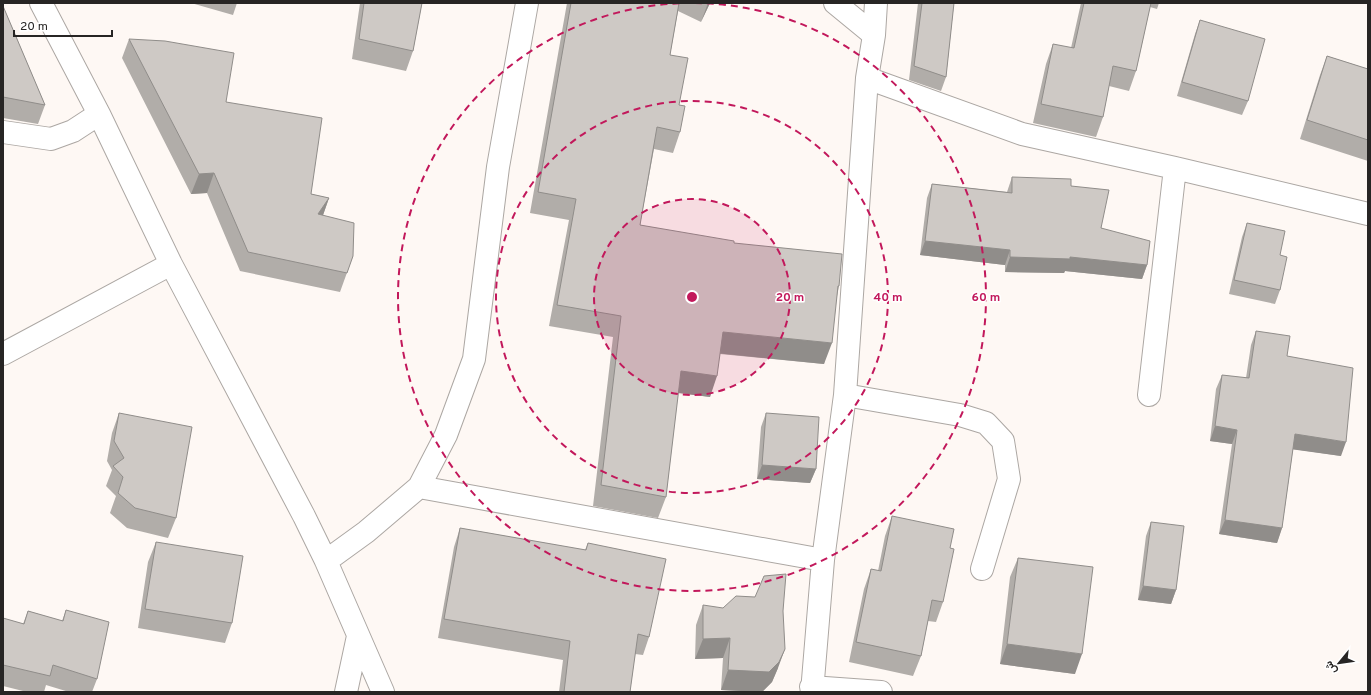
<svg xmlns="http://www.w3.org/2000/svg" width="1371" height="695" viewBox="0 0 1371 695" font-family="Overpass,Vazirmatn,sans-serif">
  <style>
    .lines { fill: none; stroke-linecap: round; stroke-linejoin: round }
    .minor-casing { stroke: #aca7a3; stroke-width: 24 }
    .minor { stroke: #fff; stroke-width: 22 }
    .wall { fill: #b1ada9 }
    .shaded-wall { fill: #908d8a }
    .building { fill: #cec9c5; stroke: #908d8a }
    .ring { fill: none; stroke: #c2185b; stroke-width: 2; stroke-dasharray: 7 5 }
    .centre { fill: #c2185b; stroke: #fff; stroke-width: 2 }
    .ring-label { font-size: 12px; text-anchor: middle; font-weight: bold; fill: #c2185b; stroke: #fff; stroke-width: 3; stroke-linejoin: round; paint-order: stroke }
  </style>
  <rect width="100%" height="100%" fill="#fef8f4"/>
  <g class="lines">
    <defs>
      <path id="minor" d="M41 3 99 114 171 264 304 516 326 561 383 692
        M835 3 874 35
        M867 78 1022 134 1175 168 1368 214
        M3 132 51 139 73 131 99 114
        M3 354 171 264
        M845 395 960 415 986 423 1003 441 1009 479 982 569
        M1149 395 1175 168
        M419 487 823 560
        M326 561 366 532 419 487 446 435 474 359 498 167 527 3
        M811 687 881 692
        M346 692 358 636
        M812 692 823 560 845 395 867 78 874 35 876 3"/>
    </defs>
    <!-- minor casing -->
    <use href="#minor" class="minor-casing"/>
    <!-- minor -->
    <use href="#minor" class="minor"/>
  </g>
  <!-- wall -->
  <path class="wall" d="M191 3H237L233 15Z
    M360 3H422L413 51 406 71 352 59Z
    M567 3H710L701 22 678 11 670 55 679 105 680 132 673 153 654 149 640 225 734 243 839 286 838 291 824 364 720 354 710 397 678 393 666 497 658 518 593 506 613 337 549 326 569 220 530 213Z
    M918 3H954L946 77 941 91 909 80Z
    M1081 3H1159L1157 9 1150 7 1136 71 1129 91 1109 86 1103 117 1096 137 1033 123 1046 64 1053 44 1071 48Z
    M3 6 45 105 38 124 3 118Z
    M1200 20 1248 101 1242 115 1177 96 1195 34Z
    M129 39 226 102 311 194 329 198 323 215 353 256 340 292 240 271 207 193 191 194 122 58Z
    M1327 56 1368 69V161L1300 139 1320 75Z
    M1012 177 1071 186 1101 228 1147 265 1142 279 1065 271 1064 273 1005 272V265L920 255 927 198 932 184 1007 192Z
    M1247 223 1280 255V290L1275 304 1229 294 1242 237Z
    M1256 331 1287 356 1341 456 1293 449 1282 528 1277 543 1219 534 1232 444 1210 441 1216 389 1222 375 1246 378 1251 345Z
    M119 413 176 518 168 538 127 528 110 513 116 496 106 486 112 470 107 461 112 433Z
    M766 413 816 469 810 483 757 479 761 427Z
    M892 516 943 602 936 622 928 621 921 656 913 676 849 662 864 589 871 569 878 571 885 536Z
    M1151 522 1176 590 1171 604 1138 600 1146 536Z
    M460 528 585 550 588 543 649 637 643 655 635 654 630 692H559L563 660 438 638 454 547Z
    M156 542 232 623 225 643 138 628 148 562Z
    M1018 558 1075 674 1000 664 1010 577Z
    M703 605 778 668 772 682 762 692 721 690 723 658 695 659 696 625Z
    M66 610 97 679 92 692H69L46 685 44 692H27L3 686V618L23 624 28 611 62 621Z"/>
  <!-- shaded-wall -->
  <path class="shaded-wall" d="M708 3H710L701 22Z
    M214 173 207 193 191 194 199 174Z
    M329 198 322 218 318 214Z
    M925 241 1010 250 1005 265 920 255Z
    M1010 257H1070L1147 265 1142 279 1065 271 1064 273 1005 272Z
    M723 332 832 343 824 364 715 353Z
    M681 371 717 376 710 397 673 392Z
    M1215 426 1237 430 1232 444 1210 441Z
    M1295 434 1346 442 1341 456 1290 449Z
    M762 465 816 469 810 483 757 479Z
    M1225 520 1282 528 1277 543 1219 534Z
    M1143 586 1176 590 1171 604 1138 600Z
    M730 638 723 658 695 659 703 639Z
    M1007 644 1082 654 1075 674 1000 664Z
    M785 649 778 668 772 682 762 692 721 690 728 670Z"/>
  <!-- building -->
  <path class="building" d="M364 3H422L413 51 359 39Z
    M571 3H679L670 55 688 58 679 105 685 106 680 132 657 127 640 225 734 241V243L842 254 839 286H838L832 343 723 332 717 376 681 371 666 497 601 485 621 316 557 305 576 199 538 192Z
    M922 3H954L946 77 914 66Z
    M1084 3H1151L1136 71 1113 66 1103 117 1041 104 1053 44 1074 48Z
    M3 6 45 105 3 97Z
    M1200 20 1265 39 1248 101 1182 82Z
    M129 39 165 41 234 53 226 102 322 118 311 194 329 198 318 214 354 223 353 256 347 273 248 252 214 173 199 174Z
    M1327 56 1368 69V140L1307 120Z
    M1012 177 1071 179V186L1109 190 1101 228 1150 241 1147 265 1070 257V259L1010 257V250L925 241 932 184 1012 193Z
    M1247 223 1285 231 1280 255 1287 257 1280 290 1234 280Z
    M1256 331 1290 336 1287 356 1353 368 1346 442 1295 434 1282 528 1225 520 1237 430 1215 426 1222 375 1249 378Z
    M119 413 192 427 176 518 135 508 118 493 123 477 113 466 124 458 114 441Z
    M766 413 819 417 816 469 762 465Z
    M892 516 954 529 950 548 954 549 943 602 932 600 921 656 856 642 871 569 881 571Z
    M1151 522 1184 526 1176 590 1143 586Z
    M460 528 586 550 588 543 666 559 649 637 638 634 630 692H564L570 641 444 619Z
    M156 542 243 556 232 623 145 609Z
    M1018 558 1093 567 1082 654 1007 644Z
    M786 574 783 611 785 649 779 662 769 672 728 670 730 638 703 639V605L723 608 736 596 755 597 764 576Z
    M66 610 109 622 97 679 53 665 50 676 3 665V618L24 624 28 611 63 621Z"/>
  <!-- distance rings -->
  <circle cx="692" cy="297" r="98" fill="#c2185b" fill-opacity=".12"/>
  <g class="ring">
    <circle cx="692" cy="297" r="98"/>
    <circle cx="692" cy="297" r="196"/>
    <path d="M695 3A294 294 0 1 1 689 3"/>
  </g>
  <circle cx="692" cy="297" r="6" class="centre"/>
  <g class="ring-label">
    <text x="790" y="301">20 m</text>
    <text x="888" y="301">40 m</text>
    <text x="986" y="301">60 m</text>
  </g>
  <!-- border -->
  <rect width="1371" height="695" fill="none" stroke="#272524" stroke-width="8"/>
  <!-- north arrow -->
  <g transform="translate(1339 663) rotate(241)" stroke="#ffffff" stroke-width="3" paint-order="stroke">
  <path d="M0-3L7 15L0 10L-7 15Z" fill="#272524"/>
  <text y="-6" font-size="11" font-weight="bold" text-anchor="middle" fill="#272524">ش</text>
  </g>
  <!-- scale -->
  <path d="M14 30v6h98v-6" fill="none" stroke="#272524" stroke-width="2"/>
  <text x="20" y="30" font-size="12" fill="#272524" stroke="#ffffff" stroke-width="3" paint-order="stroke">20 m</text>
</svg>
